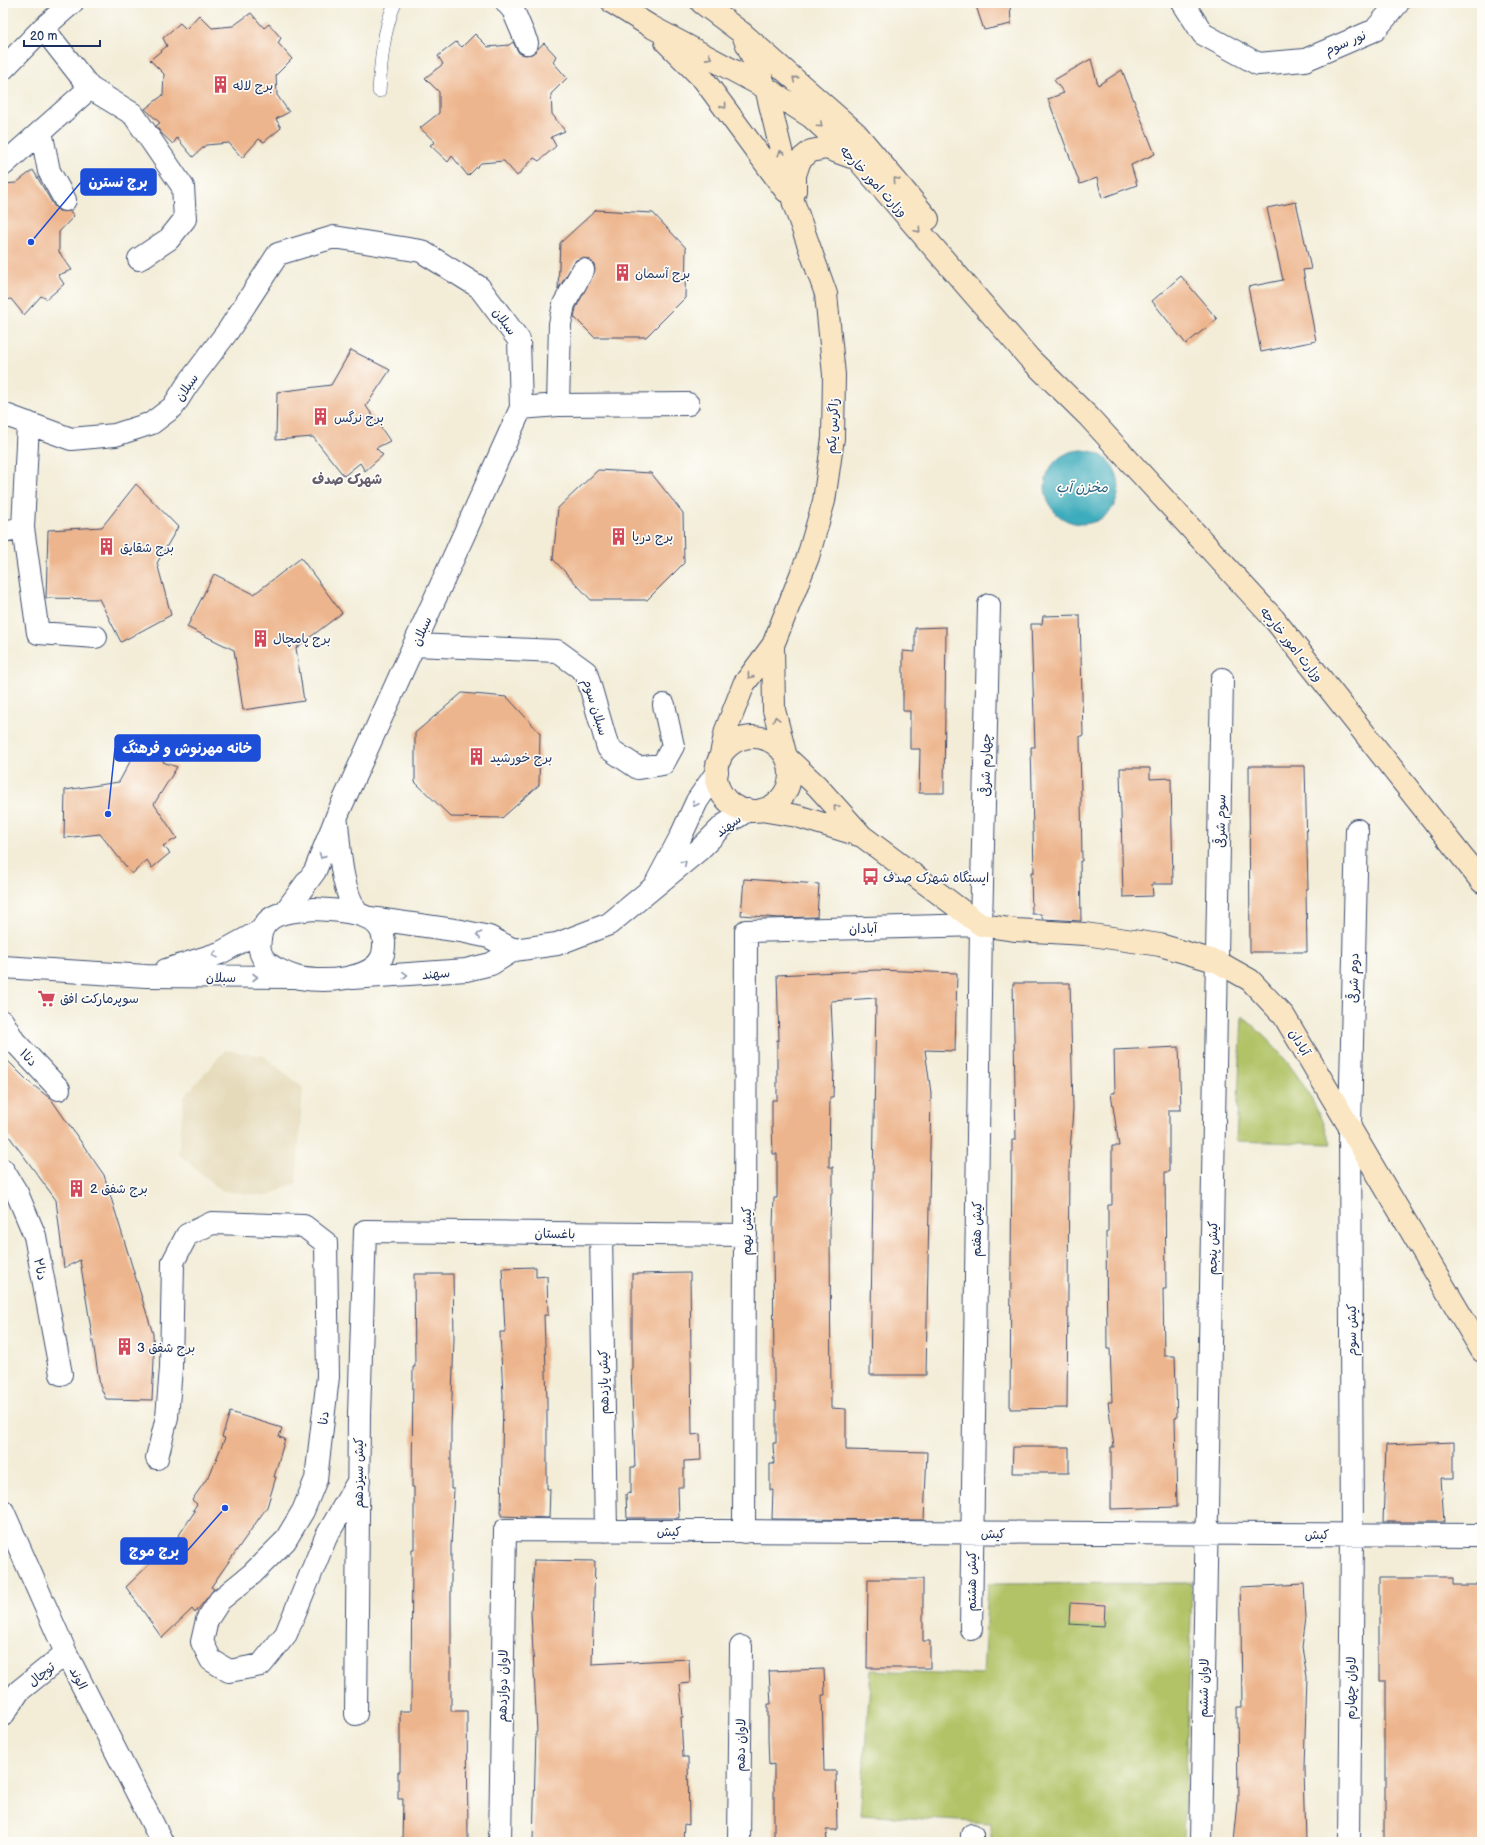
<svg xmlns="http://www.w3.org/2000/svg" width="1485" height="1845" viewBox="0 0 1485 1845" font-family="'Balsamiq Sans','Playpen Sans Arabic',sans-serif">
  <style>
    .built { fill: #e5daba }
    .green { fill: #b1c366; stroke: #667962 }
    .water { fill: #3eacbc; stroke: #2c6e8d }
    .building { fill: #edb58d }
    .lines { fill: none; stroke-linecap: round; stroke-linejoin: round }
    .service-casing { stroke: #3b4c70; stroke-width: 14 }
    .minor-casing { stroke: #3b4c70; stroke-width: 24 }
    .secondary-casing { stroke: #3b4c70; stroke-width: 24 }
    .service { stroke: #fff; stroke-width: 13 }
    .minor { stroke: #fff; stroke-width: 22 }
    .secondary { stroke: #fbe6c3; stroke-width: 22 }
    .oneway { stroke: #8b8a90 }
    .oneway2 { stroke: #8d97ae }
    .labels { text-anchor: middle; stroke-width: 3.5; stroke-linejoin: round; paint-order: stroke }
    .street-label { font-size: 13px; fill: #1b2f5e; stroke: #fdfcf7 }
    .poi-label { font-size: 13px; fill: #1b2f5e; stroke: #fdfcf7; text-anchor: start }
    .neighbourhood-label { font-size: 14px; font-weight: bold; fill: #645e6e; stroke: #fdfcf7 }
    .water-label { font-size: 14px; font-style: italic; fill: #296184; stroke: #fdfcf7 }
    .leader { fill: none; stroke: #1d4ed8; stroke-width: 1.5 }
    .callout-dot { fill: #1d4ed8; stroke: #fdfcf7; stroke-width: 1.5 }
    .callout { fill: #1d4ed8; stroke: #1d4ed8; stroke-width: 1.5 }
    .callout-label { font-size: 14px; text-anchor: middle; font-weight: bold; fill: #fff }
  </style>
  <rect width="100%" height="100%" fill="#fdfcf7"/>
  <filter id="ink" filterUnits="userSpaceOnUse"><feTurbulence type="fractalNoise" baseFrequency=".025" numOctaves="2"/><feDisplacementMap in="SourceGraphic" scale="8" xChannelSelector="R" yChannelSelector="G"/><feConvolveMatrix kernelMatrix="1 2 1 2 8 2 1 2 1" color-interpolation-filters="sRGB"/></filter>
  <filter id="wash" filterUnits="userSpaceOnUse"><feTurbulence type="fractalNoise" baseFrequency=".012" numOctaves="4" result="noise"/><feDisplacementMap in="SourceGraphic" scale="16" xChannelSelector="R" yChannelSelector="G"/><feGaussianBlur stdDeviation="0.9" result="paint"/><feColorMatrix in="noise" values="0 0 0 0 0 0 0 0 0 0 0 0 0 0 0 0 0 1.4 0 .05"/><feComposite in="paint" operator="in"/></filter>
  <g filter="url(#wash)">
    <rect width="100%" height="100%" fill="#f3edd8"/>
    <!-- built -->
    <path class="built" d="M225 1050 264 1056 303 1088 296 1183 267 1196 222 1191 178 1154 184 1097Z"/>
    <!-- green -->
    <path class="green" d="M1242 1016C1286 1054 1311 1088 1331 1144L1236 1141Z
      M1192 1583 1184 1842H991V1823L860 1815 871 1670 983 1675 988 1584Z"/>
    <!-- water -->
    <path class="water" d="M1045 487a37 37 0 1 1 74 0a37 37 0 1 1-74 0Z"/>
    <g id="blocks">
      <!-- building -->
      <path class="building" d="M975 3H1010L1011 24 984 30Z
        M251 13 264 28 269 24 281 38 278 43 292 59 276 75 277 95 289 112 276 119 281 128 264 142 259 139 242 158 229 143 206 145 193 157 177 138 173 144 161 133 156 126 160 123 145 109 163 95 164 74 150 60 167 46 163 38 180 23 186 29 199 15 212 28 233 26Z
        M475 34 488 47 509 45 513 42 519 53 525 55 532 54 544 43 556 56 553 62 567 78 551 94 552 114 565 131 551 137 556 146 539 161 534 158 517 176 504 161 481 163 468 176 452 156 448 162 430 145 435 142 420 128 439 113V92L425 78 443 64 438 56 456 42 462 47Z
        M1091 59 1098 85 1122 70 1155 154 1131 165 1137 185 1102 198 1097 178 1080 184 1048 99 1064 93 1054 80Z
        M33 170 54 206 59 211H70L74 216 59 232V252L72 270 58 275 64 284 47 299 41 296 24 315 11 299 3 300V184L16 183Z
        M1296 202 1311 269 1303 270 1316 341 1261 352 1248 287 1283 280 1267 208Z
        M596 210 653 213 686 248 685 298 646 337H594L574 317 576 308 595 270 594 264 589 259 582 258 576 260 558 289 560 243Z
        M1181 276 1217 319 1186 344 1152 301Z
        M351 350 390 370 366 406 390 441 376 448 383 455 365 471 360 463 344 476 313 437 276 440 277 392 331 385Z
        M598 470 651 473 683 513 684 563 647 600H591L553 559 558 508Z
        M136 484 178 527 157 563 171 615 121 642 99 599 46 598 48 530 102 527Z
        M301 558 342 613 296 648 304 701 243 710 234 650 187 627 214 574 254 594Z
        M1080 615 1083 736H1080L1082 861H1080L1081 921 1043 919 1041 914H1032L1031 872H1034L1031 747H1035L1031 624H1042L1043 616Z
        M946 627 944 793H919L920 749H910V711H903V651L915 652V628Z
        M462 693 507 697 540 733 539 785 502 818 451 817 415 782V733Z
        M138 747 164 758 163 762 177 767 154 804 177 838 163 846 170 853 152 868 147 860 132 874 100 834 64 838 65 790 119 782Z
        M1249 766H1305L1308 889H1306L1307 952H1250Z
        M1120 768H1150V779L1171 778 1173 884H1152L1153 896 1123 897Z
        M744 879 819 884 817 917 779 918 741 915Z
        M876 970 957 973 955 1051 925 1050 931 1093 926 1375H870L876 998 831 1001 834 1066 833 1097H830L829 1167H833V1193H831L830 1224 831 1408 846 1409V1450L927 1452 924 1520 772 1519 773 1490H770V1464H774L773 1443H776V1401H774V1380L773 1227 774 1198H777V1154H773L772 1126V1100H777V1040H779L777 975Z
        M1013 983H1070L1073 1109 1069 1167 1067 1408 1010 1409 1012 1140H1016Z
        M1179 1047 1181 1110H1169V1172H1165L1166 1289H1163L1164 1356H1175L1177 1418H1175L1177 1507 1111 1509V1447H1114L1108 1402H1112L1110 1348H1107L1106 1232 1108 1231V1205H1112V1146H1119L1111 1093H1115L1114 1050Z
        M3 1056 29 1082 51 1099 104 1175 153 1334 154 1360 152 1400 106 1399 100 1386 80 1260 64 1268 56 1200 3 1128Z
        M536 1267V1277L547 1276 548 1315H544L547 1400V1489H550L549 1518 501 1516 503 1395 500 1332H505L502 1268Z
        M690 1273 692 1435 700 1434 701 1460 684 1461V1487H678L679 1518H627L626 1494 631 1493V1467H635L631 1369H632V1274Z
        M414 1274H453L454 1338 451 1427V1489H454L451 1547V1711H467L468 1842H402L403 1799H398V1772H400V1711H411L412 1549H414V1487H412L413 1367H415Z
        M230 1412 282 1428 279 1437 285 1439 274 1477H276L267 1507 211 1587 214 1589 195 1613 192 1609 162 1638 126 1587 161 1553 165 1556 195 1511 193 1510 197 1504 192 1500 210 1474 225 1438 222 1437Z
        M1454 1442V1478H1441L1444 1522H1383L1386 1445Z
        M1013 1447H1069V1473H1012Z
        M534 1560 595 1561 592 1664 689 1659 690 1683 680 1684 683 1717H681L683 1757H688L689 1825 684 1824 683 1842H533L536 1732H537L531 1612Z
        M1379 1578H1453V1584H1482V1842H1385V1681H1379Z
        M868 1579H923V1641H930V1668H867Z
        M1304 1584 1306 1618 1302 1648 1307 1676 1304 1767 1306 1842H1234L1238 1802 1237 1708H1242L1241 1619 1240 1587Z
        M1070 1603 1105 1605 1104 1626 1069 1624Z
        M824 1669 825 1695H822L824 1771H836L837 1830H826L827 1842H774V1764L769 1765 768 1739V1704H771L769 1671Z"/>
    </g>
  </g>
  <g filter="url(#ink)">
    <use href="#blocks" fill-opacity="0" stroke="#3b4c70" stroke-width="1"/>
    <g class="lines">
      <defs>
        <path id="service" d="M379 91C381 61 383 31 395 3"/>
        <path id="minor" d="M507 3 513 10 527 43
          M1183 3 1203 34 1258 64 1305 60 1375 30 1398 3
          M43 28 90 88 133 114 183 187 185 219 169 239 139 259
          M3 69 43 28 72 3
          M41 131 49 171 65 200
          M3 165 90 88
          M558 405 560 324 564 304 583 270
          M521 408 558 405 688 404
          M3 414 71 439 115 435 152 423 173 407 187 385 228 331 278 254 334 237 421 251 479 287 519 340 521 408 339 811 315 871 285 912
          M23 528 38 633 96 637
          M3 532 23 528 28 423
          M415 645 557 651 586 672 608 748 638 768 663 764 673 746 664 705
          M717 772 697 801 680 838 654 887 699 850 724 825 748 810
          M337 823C340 853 341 887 357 913
          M315 909C343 911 392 910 383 954 376 982 317 983 296 977 286 974 270 967 264 959 258 952 259 942 261 933 267 910 296 911 315 909Z
          M370 918 461 931 489 937 514 950
          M3 967 146 976 292 977
          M166 970 220 953 262 930
          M352 978 466 970 491 964 514 950 557 944 609 924 654 887
          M3 1022 14 1041 59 1089
          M3 1170 17 1193 35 1236 61 1374
          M601 1234 606 1531
          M157 1458 167 1417 171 1368 173 1262 187 1235 212 1223 304 1226 326 1243 328 1377 316 1479 303 1511 285 1541 252 1574 220 1600 207 1620 202 1642 211 1660 229 1671 261 1665 286 1634 326 1537 359 1480
          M3 1511 66 1653 162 1842
          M744 1532 746 931 981 925
          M971 1629 981 925 989 605
          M356 1714 359 1415 365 1231 746 1235
          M3 1715 19 1691 66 1653
          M500 1842 505 1530 1482 1535
          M739 1842 741 1647
          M972 1842V1835
          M1201 1842 1222 679
          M1349 1842 1352 1534 1350 1126 1357 830"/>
        <path id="secondary" d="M613 3 650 26 766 88 811 117 858 160 1029 358 1089 417 1274 619 1482 882
          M702 3 742 33 856 133 928 219
          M666 42 704 80 786 191
          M795 191V175L800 160 811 151 826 148 851 157
          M773 645 774 710 786 757 817 786 862 836 981 925 1016 930 1085 934 1160 945 1218 962 1250 980 1284 1016 1482 1351
          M716 774a37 37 0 1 1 74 0a37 37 0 1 1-74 0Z
          M720 759 726 730 744 684 773 645 808 557 824 501 833 438 834 375 826 294 794 204 766 88 742 33
          M761 810 797 816 862 836"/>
      </defs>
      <!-- service casing -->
      <use href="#service" class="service-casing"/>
      <!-- minor casing -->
      <use href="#minor" class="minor-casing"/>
      <!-- secondary casing -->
      <use href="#secondary" class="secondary-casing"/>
      <!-- service -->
      <use href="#service" class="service"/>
      <!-- minor -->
      <use href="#minor" class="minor"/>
      <!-- secondary -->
      <use href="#secondary" class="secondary"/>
    </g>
    <!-- one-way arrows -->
    <defs><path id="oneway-chevron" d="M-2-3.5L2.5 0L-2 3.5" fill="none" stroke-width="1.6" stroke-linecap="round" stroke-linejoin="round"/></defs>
    <g class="oneway">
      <use href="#oneway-chevron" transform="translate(709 57) rotate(28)"/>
      <use href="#oneway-chevron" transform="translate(795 79) rotate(-139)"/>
      <use href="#oneway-chevron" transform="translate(724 106) rotate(53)"/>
      <use href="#oneway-chevron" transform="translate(820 125) rotate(42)"/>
      <use href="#oneway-chevron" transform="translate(781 153) rotate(-104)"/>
      <use href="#oneway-chevron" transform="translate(896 180) rotate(-130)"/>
      <use href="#oneway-chevron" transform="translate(918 230) rotate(49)"/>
      <use href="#oneway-chevron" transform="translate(750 676) rotate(126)"/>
      <use href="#oneway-chevron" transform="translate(776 719) rotate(-105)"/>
      <use href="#oneway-chevron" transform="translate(836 807) rotate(-131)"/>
    </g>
    <g class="oneway2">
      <use href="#oneway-chevron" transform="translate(695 804) rotate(116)"/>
      <use href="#oneway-chevron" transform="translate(322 856) rotate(112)"/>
      <use href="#oneway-chevron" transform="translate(684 863) rotate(-39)"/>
      <use href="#oneway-chevron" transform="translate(479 935) rotate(-168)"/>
      <use href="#oneway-chevron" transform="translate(215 955) rotate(161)"/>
      <use href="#oneway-chevron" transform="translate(405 975) rotate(-3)"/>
      <use href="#oneway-chevron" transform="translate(255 977)"/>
    </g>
  </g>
  <!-- icons -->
  <defs>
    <symbol id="building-bare" viewBox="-9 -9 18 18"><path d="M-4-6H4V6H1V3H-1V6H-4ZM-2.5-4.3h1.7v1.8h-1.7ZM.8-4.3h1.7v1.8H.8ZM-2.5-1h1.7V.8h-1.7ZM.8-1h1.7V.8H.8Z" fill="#d1495b" stroke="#fdfcf7" stroke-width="2.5" paint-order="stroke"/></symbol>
    <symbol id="bus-bare" viewBox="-9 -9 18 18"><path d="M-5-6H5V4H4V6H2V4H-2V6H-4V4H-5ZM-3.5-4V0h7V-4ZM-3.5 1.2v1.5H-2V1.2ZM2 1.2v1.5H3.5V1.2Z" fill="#d1495b" stroke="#fdfcf7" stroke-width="2.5" paint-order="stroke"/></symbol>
    <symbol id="supermarket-bare" viewBox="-9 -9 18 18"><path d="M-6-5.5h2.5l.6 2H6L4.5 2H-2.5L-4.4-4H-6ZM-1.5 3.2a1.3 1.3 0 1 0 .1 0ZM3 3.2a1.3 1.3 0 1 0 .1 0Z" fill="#d1495b" stroke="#fdfcf7" stroke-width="2.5" paint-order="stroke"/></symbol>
  </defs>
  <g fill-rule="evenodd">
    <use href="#building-bare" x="208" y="72" width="25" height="25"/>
    <use href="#building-bare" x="610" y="260" width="25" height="25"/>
    <use href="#building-bare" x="308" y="404" width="25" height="25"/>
    <use href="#building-bare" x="606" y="524" width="25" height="25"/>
    <use href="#building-bare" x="94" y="534" width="25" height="25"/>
    <use href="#building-bare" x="248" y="626" width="25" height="25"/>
    <use href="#building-bare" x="464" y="744" width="25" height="25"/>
    <use href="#bus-bare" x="858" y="864" width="25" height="25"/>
    <use href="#supermarket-bare" x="34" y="986" width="25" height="25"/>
    <use href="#building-bare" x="64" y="1176" width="25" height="25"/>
    <use href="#building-bare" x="112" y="1334" width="25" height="25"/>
  </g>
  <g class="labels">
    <!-- street labels -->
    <g class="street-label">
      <text transform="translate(1345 42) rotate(-23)" y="5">نور سوم</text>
      <text transform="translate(874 181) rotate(47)" y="5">وزارت امور خارجه</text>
      <text transform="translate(505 321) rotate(53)" y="5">سبلان</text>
      <text transform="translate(186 387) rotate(-55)" y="5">سبلان</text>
      <text transform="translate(832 426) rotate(-87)" y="5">زاگرس یکم</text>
      <text transform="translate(421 631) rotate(-66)" y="5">سبلان</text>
      <text transform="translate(1292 644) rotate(51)" y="5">وزارت امور خارجه</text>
      <text transform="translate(596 707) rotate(73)" y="5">سبلان سوم</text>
      <text transform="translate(985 765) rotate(-89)" y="5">چهارم شرقی</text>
      <text transform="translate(1220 821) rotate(-89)" y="5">سوم شرقی</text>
      <text transform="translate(728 825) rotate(-37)" y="5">سهند</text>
      <text transform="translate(863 928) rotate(-1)" y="5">آبادان</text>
      <text transform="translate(436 973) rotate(-5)" y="5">سهند</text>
      <text x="221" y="982">سبلان</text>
      <text transform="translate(1353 978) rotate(-89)" y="5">دوم شرقی</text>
      <text transform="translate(1300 1042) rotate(59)" y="5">آبادان</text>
      <text transform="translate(29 1057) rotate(47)" y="5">دنا۱</text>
      <text transform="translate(976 1229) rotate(-89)" y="5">کیش هفتم</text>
      <text transform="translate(746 1231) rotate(-90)" y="5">کیش نهم</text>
      <text transform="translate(555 1233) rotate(1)" y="5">باغستان</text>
      <text transform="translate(1212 1248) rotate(-89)" y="5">کیش پنجم</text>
      <text transform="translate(41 1269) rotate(79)" y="5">دنا۲</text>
      <text transform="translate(1351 1330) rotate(-90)" y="5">کیش سوم</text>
      <text transform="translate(603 1382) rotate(-91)" y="5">کیش یازدهم</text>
      <text transform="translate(323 1418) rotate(-83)" y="5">دنا</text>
      <text transform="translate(358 1473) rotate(-90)" y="5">کیش سیزدهم</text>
      <text x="669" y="1536">کیش</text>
      <text x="993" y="1538">کیش</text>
      <text x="1317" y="1539">کیش</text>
      <text transform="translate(971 1581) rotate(-90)" y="5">کیش هشتم</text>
      <text transform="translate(41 1674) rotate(-39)" y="5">توچال</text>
      <text transform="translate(79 1678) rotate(63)" y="5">الوند</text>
      <text transform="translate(502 1686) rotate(-89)" y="5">لاوان دوازدهم</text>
      <text transform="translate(1203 1688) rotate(-89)" y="5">لاوان ششم</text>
      <text transform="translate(1350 1688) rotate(-89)" y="5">لاوان چهارم</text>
      <text transform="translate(740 1745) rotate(-89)" y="5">لاوان دهم</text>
    </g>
    <!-- poi labels -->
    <g class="poi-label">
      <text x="233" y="90">برج لاله</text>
      <text x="635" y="278">برج آسمان</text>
      <text x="334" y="422">برج نرگس</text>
      <text x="632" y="541">برج دریا</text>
      <text x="120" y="552">برج شقایق</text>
      <text x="273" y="643">برج پامچال</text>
      <text x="490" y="762">برج خورشید</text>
      <text x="883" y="882">ایستگاه شهرک صدف</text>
      <text x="60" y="1003">سوپرمارکت افق</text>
      <text x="90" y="1193">برج شفق 2</text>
      <text x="137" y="1352">برج شفق 3</text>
    </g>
    <!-- neighbourhood labels -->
    <g class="neighbourhood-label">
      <text x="347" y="484">شهرک صدف</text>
    </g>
    <!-- water labels -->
    <g class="water-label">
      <text x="1082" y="492">مخزن آب</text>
    </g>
  </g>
  <!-- callouts -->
  <path class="leader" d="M31 242L81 182M108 814L115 748M225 1508L187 1551"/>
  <g class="callout-dot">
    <circle cx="31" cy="242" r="4"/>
    <circle cx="108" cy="814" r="4"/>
    <circle cx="225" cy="1508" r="4"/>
  </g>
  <g class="callout">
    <rect x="81" y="169" width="75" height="26" rx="4"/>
    <rect x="115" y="735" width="145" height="26" rx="4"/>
    <rect x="121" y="1538" width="66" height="26" rx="4"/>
  </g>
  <g class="callout-label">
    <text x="118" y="187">برج نسترن</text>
    <text x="187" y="753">خانه مهرنوش و فرهنگ</text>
    <text x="154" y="1556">برج موج</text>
  </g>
  <!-- margin -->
  <rect width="1485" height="1845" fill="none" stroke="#fdfcf7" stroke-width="16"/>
  <!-- scale -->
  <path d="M24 40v6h76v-6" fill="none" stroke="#1b2f5e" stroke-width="2"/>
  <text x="30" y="40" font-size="12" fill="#1b2f5e" stroke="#fdfcf7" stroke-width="3" paint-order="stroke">20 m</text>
</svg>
